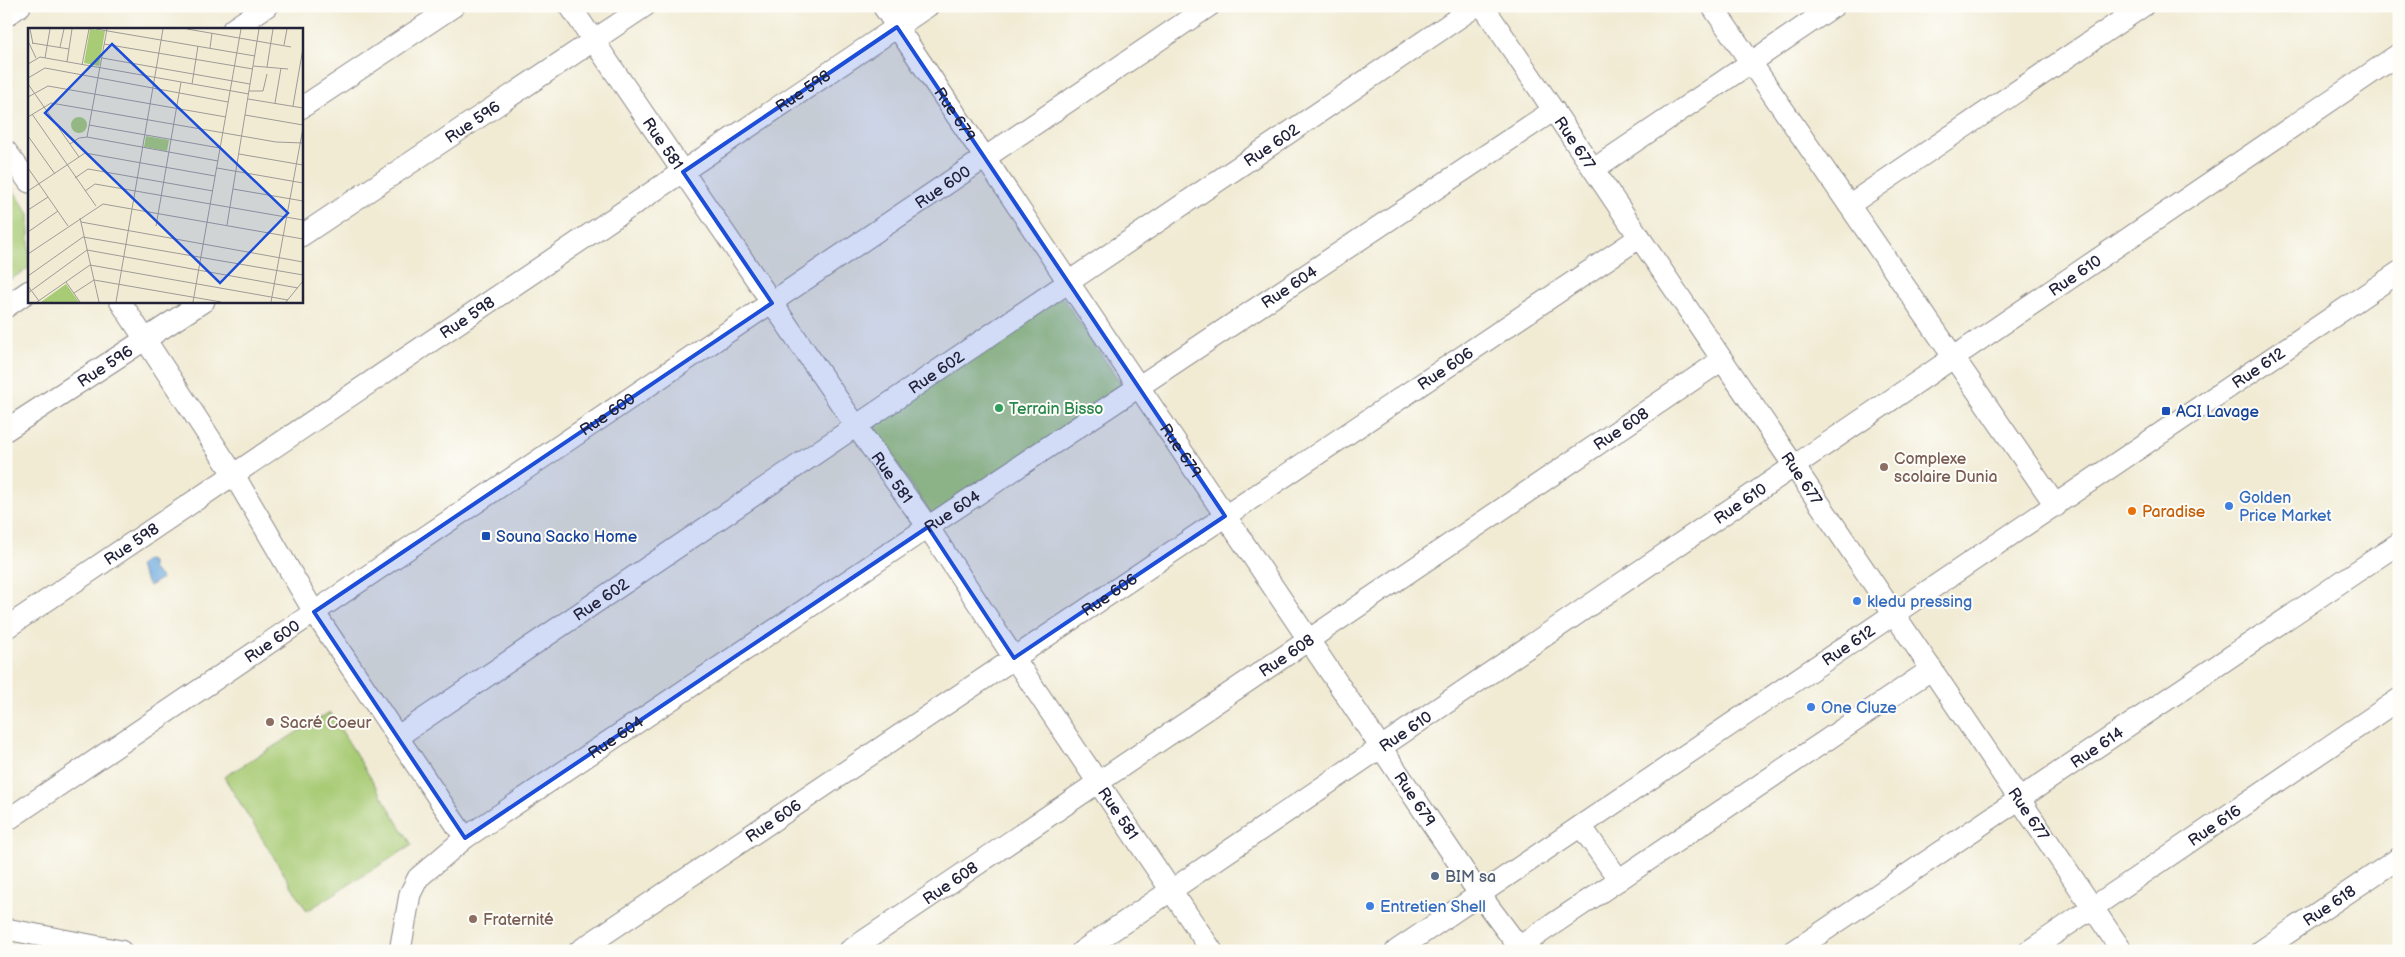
<svg xmlns="http://www.w3.org/2000/svg" width="2405" height="957" viewBox="0 0 2405 957" font-family="'Balsamiq Sans',sans-serif">
  <style>
    .green { fill: #a8cb75; stroke: #657658 }
    .water { fill: #6daade; stroke: #48668c }
    .lines { fill: none; stroke-linecap: round; stroke-linejoin: round }
    .minor-casing { stroke: #8a8688; stroke-width: 23 }
    .minor { stroke: #fff; stroke-width: 21 }
    .marked { fill: #1d4ed8; fill-opacity: 0.2; stroke: #1d4ed8; stroke-width: 4; stroke-linejoin: round }
    .leisure-dot { fill: #2e9e5b; stroke: #fdfcf7; stroke-width: 2 }
    .transit-dot { fill: #1a4fb4; stroke: #fdfcf7; stroke-width: 2 }
    .education-dot { fill: #8d6e63; stroke: #fdfcf7; stroke-width: 2 }
    .shop-dot { fill: #3f7fe0; stroke: #fdfcf7; stroke-width: 2 }
    .food-dot { fill: #e8710a; stroke: #fdfcf7; stroke-width: 2 }
    .service-dot { fill: #5c6f8a; stroke: #fdfcf7; stroke-width: 2 }
    .labels { text-anchor: middle; stroke-width: 4; stroke-linejoin: round; paint-order: stroke }
    .street-label { font-size: 16px; fill: #22223b; stroke: #fdfcf7 }
    .leisure-label { font-size: 16px; fill: #27864d; stroke: #fdfcf7; text-anchor: start }
    .transit-label { font-size: 16px; fill: #164399; stroke: #fdfcf7; text-anchor: start }
    .education-label { font-size: 16px; fill: #785e54; stroke: #fdfcf7; text-anchor: start }
    .shop-label { font-size: 16px; fill: #366cbe; stroke: #fdfcf7; text-anchor: start }
    .food-label { font-size: 16px; fill: #c56008; stroke: #fdfcf7; text-anchor: start }
    .service-label { font-size: 16px; fill: #4e5e75; stroke: #fdfcf7; text-anchor: start }
    .inset-road { fill: none; stroke: #9e9b97; stroke-width: 1 }
    .view { fill: #1d4ed8; fill-opacity: 0.15; stroke: #1d4ed8; stroke-width: 2.5 }
    .inset-edge { fill: none; stroke: #22223b; stroke-width: 2.5 }
  </style>
  <rect width="100%" height="100%" fill="#fdfcf7"/>
  <filter id="ink" filterUnits="userSpaceOnUse"><feTurbulence type="fractalNoise" baseFrequency=".02" numOctaves="2"/><feDisplacementMap in="SourceGraphic" scale="10" xChannelSelector="R" yChannelSelector="G"/><feConvolveMatrix kernelMatrix="1 2 1 2 8 2 1 2 1" color-interpolation-filters="sRGB"/></filter>
  <filter id="wash" filterUnits="userSpaceOnUse"><feTurbulence type="fractalNoise" baseFrequency=".0096" numOctaves="4" result="noise"/><feDisplacementMap in="SourceGraphic" scale="20" xChannelSelector="R" yChannelSelector="G"/><feGaussianBlur stdDeviation="1.12" result="paint"/><feColorMatrix in="noise" values="0 0 0 0 0 0 0 0 0 0 0 0 0 0 0 0 0 1.4 0 .05"/><feComposite in="paint" operator="in"/></filter>
  <g filter="url(#wash)">
    <rect width="100%" height="100%" fill="#f1ebd4"/>
    <!-- green -->
    <path class="green" d="M6 179 29 214V268L6 282Z
      M1062 297 1126 391 935 520 872 426Z
      M330 712 412 845 307 911 224 777Z"/>
    <!-- water -->
    <path class="water" d="M147 560 152 562V569L162 578 149 586 139 567 144 561Z"/>
  </g>
  <g filter="url(#ink)">
    <g class="lines">
      <defs>
        <g id="minor">
          <path id="s1" d="M570 6 856 426 928 527 1014 658 1212 951"/>
          <path id="s2" d="M883 6 1480 895 1522 951"/>
          <path id="s3" d="M1483 6 2122 951"/>
          <path d="M1712 6 2056 506"/>
          <path d="M6 16 20 6"/>
          <path d="M233 29 267 6"/>
          <path d="M301 108 454 6"/>
          <path d="M6 151 29 182"/>
          <path d="M1594 169 1834 6"/>
          <path d="M1849 205 2143 6"/>
          <path id="s4" d="M301 236 645 6"/>
          <path d="M120 301 234 475 314 612 465 838"/>
          <path d="M6 307 29 291"/>
          <path id="s5" d="M6 430 204 301"/>
          <path id="s6" d="M6 628 928 6"/>
          <path id="s7" d="M397 737 1476 6"/>
          <path id="s8" d="M6 821 1209 6"/>
          <path d="M1581 826 1619 880"/>
          <path d="M6 929 121 951"/>
          <path d="M1519 947 1932 669"/>
          <path id="s9" d="M400 951 410 894 418 878 465 838 928 527 1554 110"/>
          <path id="s10" d="M579 951 1640 237"/>
          <path id="s11" d="M849 951 1722 360"/>
          <path id="s12" d="M1082 951 2399 54"/>
          <path id="s13" d="M1396 951 2399 272"/>
          <path id="s14" d="M1794 951 2399 543"/>
          <path id="s15" d="M2029 951 2399 699"/>
          <path id="s16" d="M2261 951 2399 858"/>
        </g>
      </defs>
      <!-- minor casing -->
      <use href="#minor" class="minor-casing"/>
      <!-- minor -->
      <use href="#minor" class="minor"/>
    </g>
  </g>
  <!-- marked area -->
  <path class="marked" d="M897 27 1225 516 1014 658 928 527 465 838 314 612 772 303 683 172Z"/>
  <!-- markers -->
  <circle class="leisure-dot" cx="999" cy="408" r="5"/>
  <g class="transit-dot">
    <rect x="2161" y="406" width="10" height="10" rx="2.5"/>
    <rect x="481" y="531" width="10" height="10" rx="2.5"/>
  </g>
  <g class="education-dot">
    <circle cx="1884" cy="467" r="5"/>
    <circle cx="270" cy="722" r="5"/>
    <circle cx="473" cy="919" r="5"/>
  </g>
  <g class="shop-dot">
    <circle cx="2229" cy="506" r="5"/>
    <circle cx="1857" cy="601" r="5"/>
    <circle cx="1811" cy="707" r="5"/>
    <circle cx="1370" cy="906" r="5"/>
  </g>
  <circle class="food-dot" cx="2132" cy="511" r="5"/>
  <circle class="service-dot" cx="1435" cy="876" r="5"/>
  <g class="labels">
    <!-- street labels -->
    <g class="street-label">
      <text dy="6" stroke="none"><textPath href="#s6" startOffset="961">Rue 598</textPath></text>
      <text dy="6" stroke="none"><textPath href="#s2" startOffset="130">Rue 679</textPath></text>
      <text dy="6" stroke="none"><textPath href="#s4" startOffset="206">Rue 596</textPath></text>
      <text dy="6" stroke="none"><textPath href="#s3" startOffset="165">Rue 677</textPath></text>
      <text dy="6" stroke="none"><textPath href="#s1" startOffset="166">Rue 581</textPath></text>
      <text dy="6" stroke="none"><textPath href="#s7" startOffset="1056">Rue 602</textPath></text>
      <text dy="6" stroke="none"><textPath href="#s8" startOffset="1131">Rue 600</textPath></text>
      <text dy="6" stroke="none"><textPath href="#s12" startOffset="1201">Rue 610</textPath></text>
      <text dy="6" stroke="none"><textPath href="#s9" startOffset="1129">Rue 604</textPath></text>
      <text dy="6" stroke="none"><textPath href="#s6" startOffset="556">Rue 598</textPath></text>
      <text dy="6" stroke="none"><textPath href="#s5" startOffset="118">Rue 596</textPath></text>
      <text dy="6" stroke="none"><textPath href="#s10" startOffset="1044">Rue 606</textPath></text>
      <text dy="6" stroke="none"><textPath href="#s13" startOffset="1041">Rue 612</textPath></text>
      <text dy="6" stroke="none"><textPath href="#s7" startOffset="651">Rue 602</textPath></text>
      <text dy="6" stroke="none"><textPath href="#s8" startOffset="726">Rue 600</textPath></text>
      <text dy="6" stroke="none"><textPath href="#s11" startOffset="932">Rue 608</textPath></text>
      <text dy="6" stroke="none"><textPath href="#s2" startOffset="535">Rue 679</textPath></text>
      <text dy="6" stroke="none"><textPath href="#s1" startOffset="571">Rue 581</textPath></text>
      <text dy="6" stroke="none"><textPath href="#s3" startOffset="570">Rue 677</textPath></text>
      <text dy="6" stroke="none"><textPath href="#s12" startOffset="796">Rue 610</textPath></text>
      <text dy="6" stroke="none"><textPath href="#s9" startOffset="724">Rue 604</textPath></text>
      <text dy="6" stroke="none"><textPath href="#s6" startOffset="151">Rue 598</textPath></text>
      <text dy="6" stroke="none"><textPath href="#s10" startOffset="639">Rue 606</textPath></text>
      <text dy="6" stroke="none"><textPath href="#s7" startOffset="246">Rue 602</textPath></text>
      <text dy="6" stroke="none"><textPath href="#s8" startOffset="321">Rue 600</textPath></text>
      <text dy="6" stroke="none"><textPath href="#s13" startOffset="546">Rue 612</textPath></text>
      <text dy="6" stroke="none"><textPath href="#s11" startOffset="528">Rue 608</textPath></text>
      <text dy="6" stroke="none"><textPath href="#s12" startOffset="391">Rue 610</textPath></text>
      <text dy="6" stroke="none"><textPath href="#s9" startOffset="319">Rue 604</textPath></text>
      <text dy="6" stroke="none"><textPath href="#s14" startOffset="365">Rue 614</textPath></text>
      <text dy="6" stroke="none"><textPath href="#s2" startOffset="955">Rue 679</textPath></text>
      <text dy="6" stroke="none"><textPath href="#s1" startOffset="976">Rue 581</textPath></text>
      <text dy="6" stroke="none"><textPath href="#s3" startOffset="975">Rue 677</textPath></text>
      <text dy="6" stroke="none"><textPath href="#s10" startOffset="234">Rue 606</textPath></text>
      <text dy="6" stroke="none"><textPath href="#s15" startOffset="224">Rue 616</textPath></text>
      <text dy="6" stroke="none"><textPath href="#s11" startOffset="122">Rue 608</textPath></text>
      <text dy="6" stroke="none"><textPath href="#s16" startOffset="82">Rue 618</textPath></text>
    </g>
    <!-- leisure labels -->
    <g class="leisure-label">
      <text x="1009" y="414">Terrain Bisso</text>
    </g>
    <!-- transit labels -->
    <g class="transit-label">
      <text x="2176" y="417">ACI Lavage</text>
      <text x="496" y="542">Souna Sacko Home</text>
    </g>
    <!-- education labels -->
    <g class="education-label">
      <text x="1894" y="464">Complexe<tspan x="1894" dy="18">scolaire Dunia</tspan></text>
      <text x="280" y="728">Sacré Coeur</text>
      <text x="483" y="925">Fraternité</text>
    </g>
    <!-- shop labels -->
    <g class="shop-label">
      <text x="2239" y="503">Golden<tspan x="2239" dy="18">Price Market</tspan></text>
      <text x="1867" y="607">kledu pressing</text>
      <text x="1821" y="713">One Cluze</text>
      <text x="1380" y="912">Entretien Shell</text>
    </g>
    <!-- food labels -->
    <g class="food-label">
      <text x="2142" y="517">Paradise</text>
    </g>
    <!-- service labels -->
    <g class="service-label">
      <text x="1445" y="882">BIM sa</text>
    </g>
  </g>
  <!-- overview -->
  <g transform="translate(28 28)">
    <rect width="275" height="275" fill="#f1ebd4"/>
    <path d="M62 1 77 3 71 38 56 35ZM43 97a8 8 0 1 1 16 0a8 8 0 1 1-16 0ZM118 108 141 112 139 123 116 119ZM38 256 51 274H13Z" fill="#a8cb75"/>
    <path class="inset-road" d="M2 1 5 16M68 1 227 28M159 1 263 19M0 13 8 30M4 15 41 21M76 16 225 41M256 17 259 1M32 19 36 1M182 20 184 5M17 30 22 1M74 30 222 56M39 34 44 1M0 36 12 29 221 66M54 37 61 1M225 38 260 41M239 39 245 1M0 50 17 40 200 74M0 56 51 129M164 56 170 18M221 63H235L239 46M0 69 20 58 198 89M220 71 275 80M247 75 253 40M265 78 275 20M4 86 68 178M217 87 275 97M0 89 23 75 248 114 275 115M61 97 192 120M0 108 27 146M59 109 79 1M42 116 51 110 59 109 190 133M211 126 275 137M0 140 40 198M189 140 275 155M47 150 60 141 185 163M205 161 275 173M0 163 57 125 187 148M57 163 67 156 275 192M0 182 20 169M52 190 71 274M53 194 275 234M199 197 231 1M128 198 153 54M0 204 30 183M0 226 75 176 275 211M0 248 55 209 275 247M38 254 52 274M0 258 11 273M0 265 59 222 270 260M46 265 66 252 193 274M9 274 62 237 260 272M88 274 135 1M165 274 213 1M243 274 275 100M258 274 275 253"/>
    <path class="view" d="M84 16 260 185 192 255 17 85Z"/>
    <rect width="275" height="275" class="inset-edge"/>
  </g>
  <!-- margin -->
  <rect width="2405" height="957" fill="none" stroke="#fdfcf7" stroke-width="25"/>
</svg>
